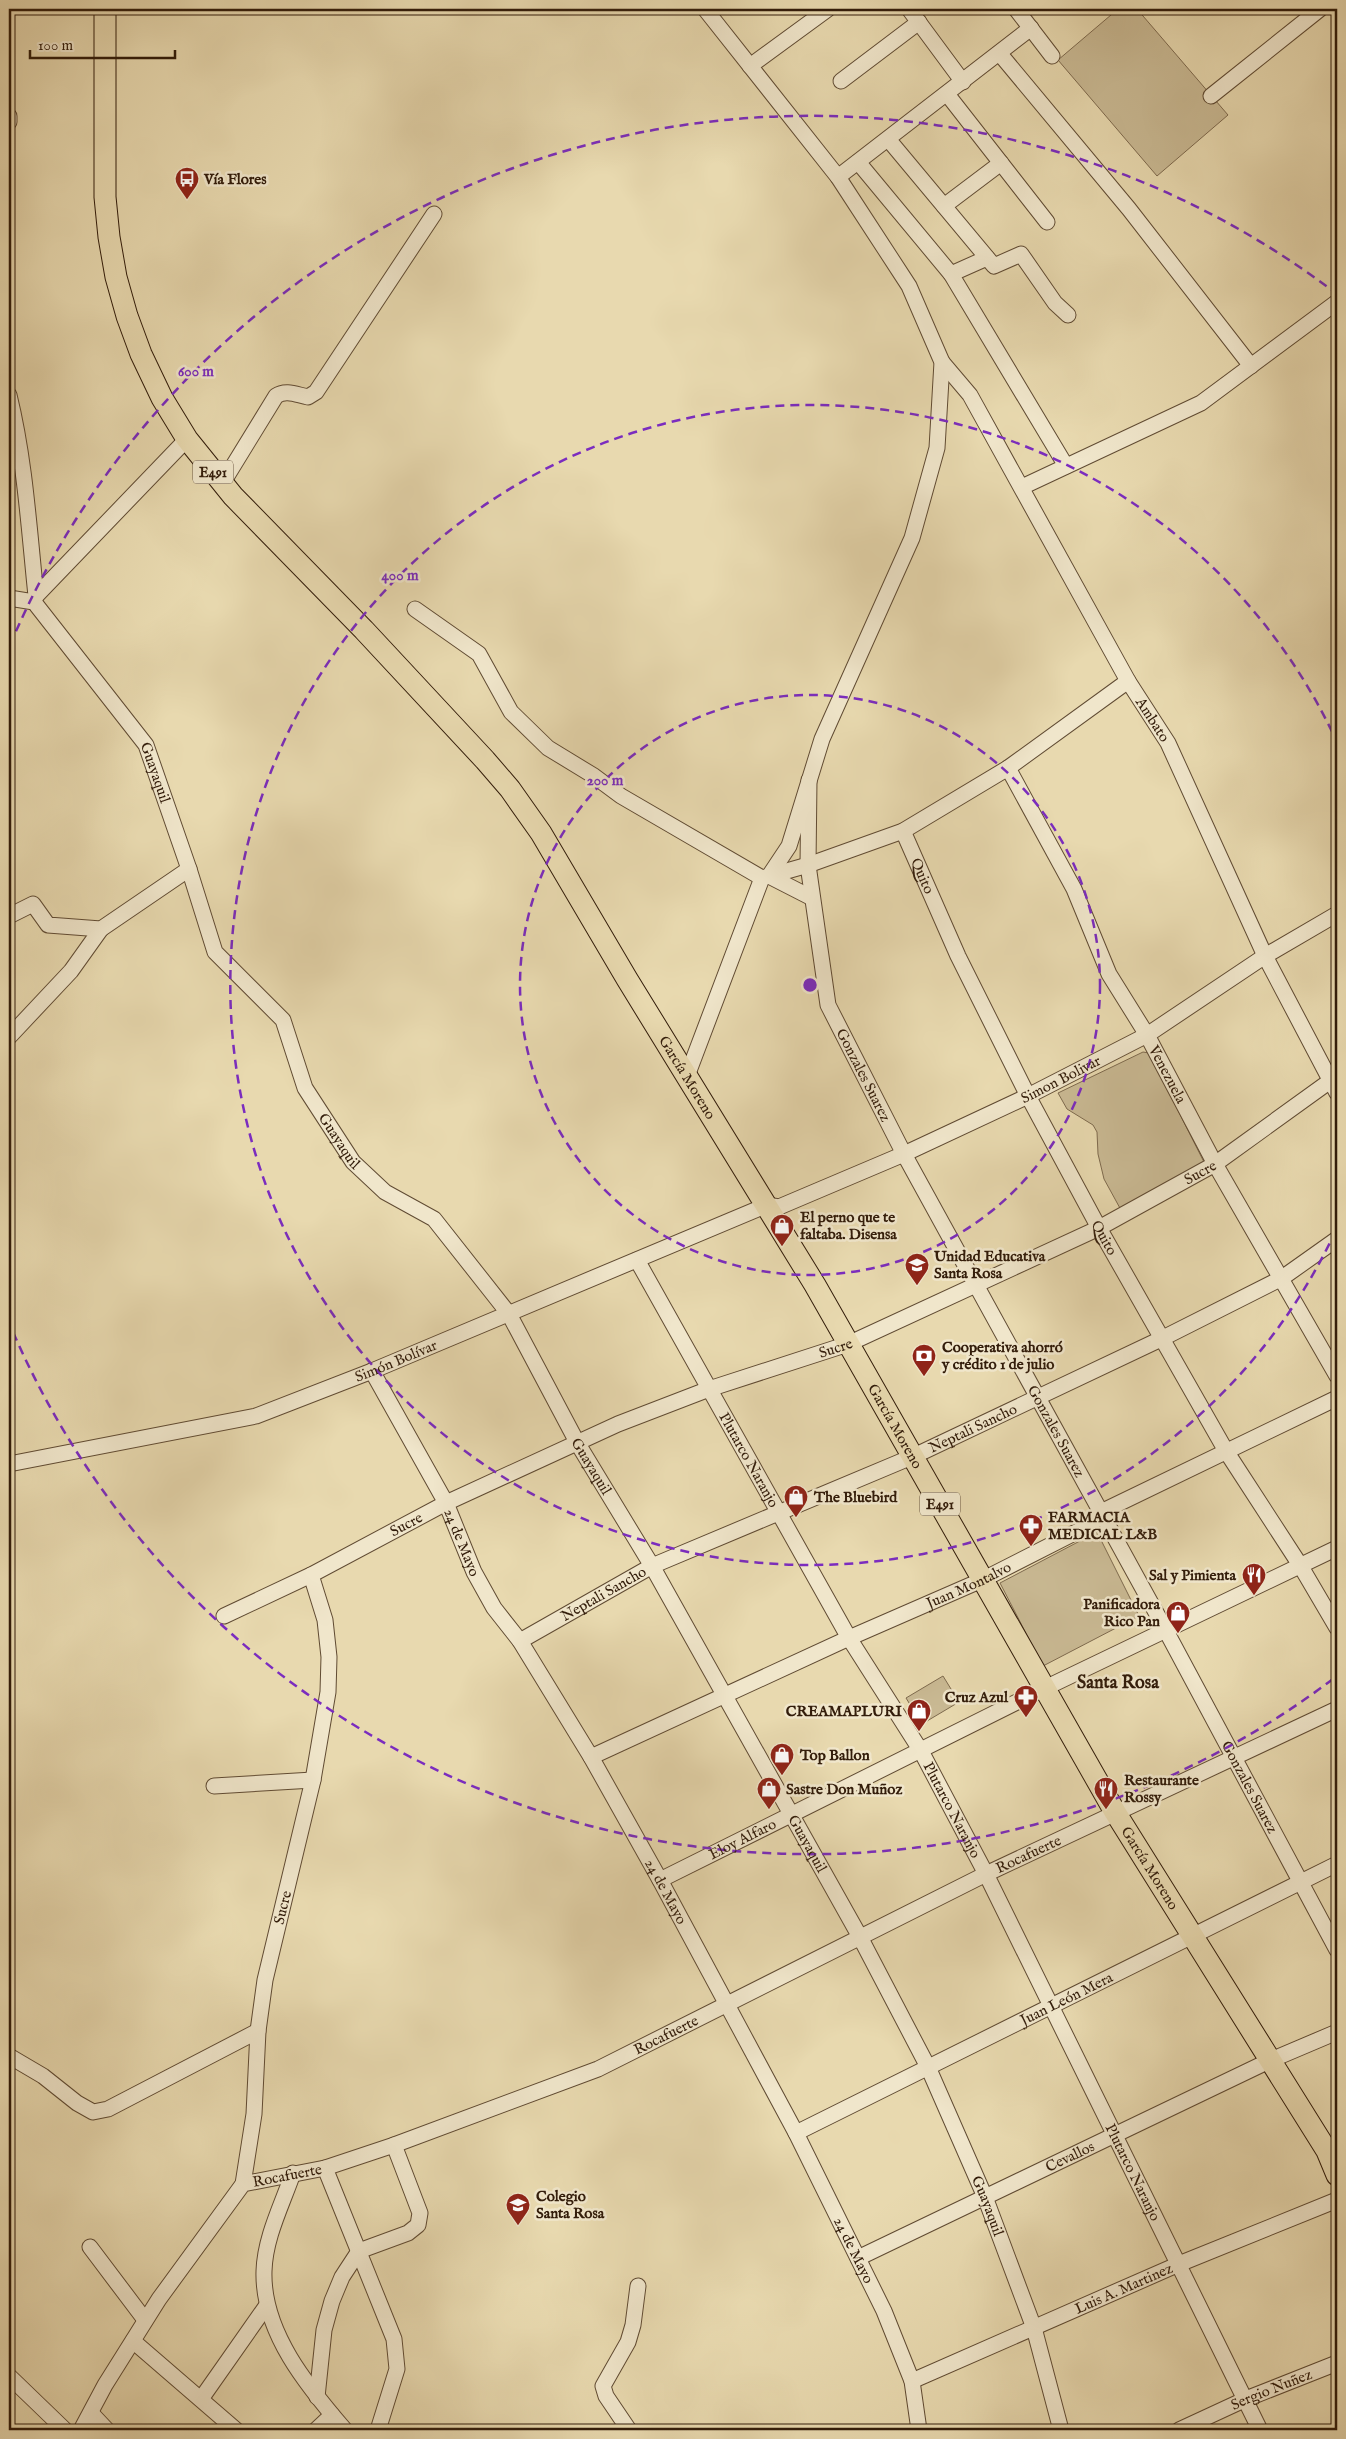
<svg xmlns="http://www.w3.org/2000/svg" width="1346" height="2439" viewBox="0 0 1346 2439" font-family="'IM FELL English',serif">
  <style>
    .green { fill: #c9b993; stroke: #7e6a4e }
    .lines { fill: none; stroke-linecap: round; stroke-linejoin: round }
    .minor-casing { stroke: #604b33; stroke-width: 17 }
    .highway-casing { stroke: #321c0a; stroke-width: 23 }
    .minor { stroke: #f0e6cb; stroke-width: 15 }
    .highway { stroke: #e8d9af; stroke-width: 21 }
    .ring { fill: none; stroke: #7b2cbf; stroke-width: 2.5; stroke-dasharray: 9 6 }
    .labels { text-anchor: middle; stroke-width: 5; stroke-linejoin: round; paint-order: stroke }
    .shield { fill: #f0e6cb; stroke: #6b5944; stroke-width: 1 }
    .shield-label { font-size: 14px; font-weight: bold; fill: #321c0a }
    .poi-label { font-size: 15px; font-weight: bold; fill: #321c0a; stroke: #f0e6cb; text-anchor: start }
    .street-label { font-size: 15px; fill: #321c0a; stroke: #f0e6cb }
    .quarter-label { font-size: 18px; font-weight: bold; fill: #321c0a; stroke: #f0e6cb }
    .centre { fill: #7b2cbf; stroke: #f0e6cb; stroke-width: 2.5 }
    .ring-label { font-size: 15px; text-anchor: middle; font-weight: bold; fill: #7b2cbf; stroke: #f0e6cb; stroke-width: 5; stroke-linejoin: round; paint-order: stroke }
  </style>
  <rect width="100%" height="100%" fill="#e8d9af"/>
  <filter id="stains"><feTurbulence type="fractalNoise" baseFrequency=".004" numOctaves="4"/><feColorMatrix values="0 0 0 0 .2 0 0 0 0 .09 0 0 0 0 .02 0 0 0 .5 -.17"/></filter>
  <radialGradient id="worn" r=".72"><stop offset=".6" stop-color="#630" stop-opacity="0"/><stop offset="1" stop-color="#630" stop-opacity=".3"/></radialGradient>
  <!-- green -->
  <path class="green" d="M1118 9H1137L1228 115 1157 176 1058 60Z
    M1143 1052 1149 1053 1205 1164 1121 1210 1104 1179 1098 1154 1097 1132 1093 1125 1067 1109 1058 1093Z
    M1097 1532 1139 1616 1043 1666 1000 1583Z
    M943 1676 959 1702 922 1724 906 1698Z"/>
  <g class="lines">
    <defs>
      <g id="minor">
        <path d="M909 9 963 82"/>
        <path d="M1016 9 1052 56"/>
        <path d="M1000 54 1129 209 1251 366"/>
        <path d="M750 66 828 9"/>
        <path d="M841 81 919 22"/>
        <path d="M947 94 1047 222"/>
        <path d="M1211 96 1320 9"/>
        <path d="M9 116V122"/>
        <path d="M888 139 994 266 1021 254 1055 303 1068 315"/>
        <path d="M858 162 951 274 1066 466"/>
        <path d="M838 177 1031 28"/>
        <path d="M944 206 1001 163"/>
        <path d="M951 274 987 258"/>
        <path id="s1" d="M942 362 970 395 1128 681 1168 743 1265 956 1337 1093"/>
        <path d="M9 395C25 460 29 529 36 596"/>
        <path d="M222 484 276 396C286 389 297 395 308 397L316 392 434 214"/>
        <path d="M1022 487 1201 403 1337 302"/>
        <path id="s2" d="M9 598 34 602 146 745 189 869 215 952 283 1020 305 1088 353 1162 385 1192 434 1219 509 1314 578 1444 652 1566 860 1937 928 2067 985 2197 1034 2328 1061 2430"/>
        <path d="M34 602 36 596 187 439"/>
        <path d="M415 609 479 654 511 712 548 748 594 776 621 796 762 878"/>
        <path id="s3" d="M1008 768 1074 889 1109 974 1147 1035 1215 1164 1337 1376"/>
        <path id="s4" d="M809 780 808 865 828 1005 904 1154 1164 1627 1337 1950"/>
        <path id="s5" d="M903 831 958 956 1028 1096 1099 1228 1226 1451 1300 1565 1337 1628"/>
        <path d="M769 876 808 865 903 831 1008 768 1128 681"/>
        <path d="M769 876 812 898"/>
        <path d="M9 916 33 904 48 925 101 929 189 869"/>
        <path d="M9 1037 71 971 101 929"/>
        <path d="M687 1076 762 878 769 876 789 846 822 739 912 538 937 448 942 362 909 286 838 177 705 9"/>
        <path id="s6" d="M637 1260 849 1638 921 1751 986 1874 1260 2430"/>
        <path id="s7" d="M372 1371 446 1503 474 1572 494 1608 520 1641 591 1757 660 1880 796 2133 884 2311 912 2381 919 2430"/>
        <path id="s8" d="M9 1464 256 1416 372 1371 767 1205 779 1207 904 1154 1028 1096 1147 1035 1265 956 1337 914"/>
        <path id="s9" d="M224 1616 311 1575 446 1503 618 1424 709 1389 848 1344 1099 1228 1215 1164 1337 1076"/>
        <path id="s10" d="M520 1641 652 1566 914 1456 1163 1338 1282 1278 1337 1239"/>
        <path id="s11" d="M591 1757 849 1638 982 1580 1092 1524 1101 1512 1337 1398"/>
        <path d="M214 1786 313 1780"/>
        <path id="s12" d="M660 1880 1043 1689 1337 1548"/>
        <path d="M9 2056 43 2076 77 2103 93 2112 108 2109 258 2031"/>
        <path id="s13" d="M796 2133 1337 1864"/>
        <path d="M325 2168 394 2339 397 2369 378 2430"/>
        <path d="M293 2173C282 2205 265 2237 264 2271 262 2332 308 2387 345 2430"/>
        <path id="s14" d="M243 2184 254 2114 258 2031 265 1980 313 1780 328 1692 329 1657 325 1620 311 1575"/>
        <path d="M90 2247 145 2320"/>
        <path id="s15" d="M858 2258 1271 2060 1337 2032"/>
        <path d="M133 2341 236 2430"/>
        <path d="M9 2376 65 2430"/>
        <path id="s16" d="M912 2381 1179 2264 1337 2200"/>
        <path d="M317 2397 324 2330 332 2301 342 2277 359 2251 408 2233 418 2225 420 2213 394 2145"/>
        <path d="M201 2399 267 2305"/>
        <path d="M91 2413 107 2430"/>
        <path id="s17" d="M81 2430 105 2385 159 2299 243 2184 325 2168 394 2145 598 2069 986 1874 1337 1709"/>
        <path d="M316 2430 332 2415"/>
        <path d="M629 2430 606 2396 603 2386 628 2342 633 2325 638 2286"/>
        <path id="s18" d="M1179 2430 1246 2399 1337 2363"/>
      </g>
      <g id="highway">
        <path id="s19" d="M105 9V197L109 237 116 277 127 316 141 354 162 398 187 439 233 496 364 630 485 760 510 789 541 833 627 979 815 1285 1115 1812 1327 2151 1337 2175"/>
      </g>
    </defs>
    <!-- minor casing -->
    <use href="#minor" class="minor-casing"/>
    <!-- highway casing -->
    <use href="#highway" class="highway-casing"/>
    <!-- minor -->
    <use href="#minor" class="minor"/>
    <!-- highway -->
    <use href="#highway" class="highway"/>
  </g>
  <!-- distance rings -->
  <g class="ring">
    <circle cx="810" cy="985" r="290"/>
    <path d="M1336 1230A580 580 0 1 1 1336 740"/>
    <path d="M1333 1679A869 869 0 0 1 10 1325M10 645A869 869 0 0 1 1333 291"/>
  </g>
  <!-- icons -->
  <defs>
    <symbol id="bus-pin" viewBox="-11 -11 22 30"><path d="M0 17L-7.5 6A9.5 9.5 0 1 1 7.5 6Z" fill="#8f2418" stroke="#f0e6cb"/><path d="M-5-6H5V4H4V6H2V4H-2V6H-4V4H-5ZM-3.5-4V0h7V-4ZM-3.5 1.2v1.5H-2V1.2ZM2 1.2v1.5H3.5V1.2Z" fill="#fff"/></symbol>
    <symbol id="shop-pin" viewBox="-11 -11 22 30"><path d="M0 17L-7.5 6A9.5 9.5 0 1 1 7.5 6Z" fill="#8f2418" stroke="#f0e6cb"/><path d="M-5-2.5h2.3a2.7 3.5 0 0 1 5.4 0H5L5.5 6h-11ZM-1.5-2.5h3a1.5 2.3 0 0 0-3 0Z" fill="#fff"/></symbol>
    <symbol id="school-pin" viewBox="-11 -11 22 30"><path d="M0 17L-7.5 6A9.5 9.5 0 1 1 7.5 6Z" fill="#8f2418" stroke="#f0e6cb"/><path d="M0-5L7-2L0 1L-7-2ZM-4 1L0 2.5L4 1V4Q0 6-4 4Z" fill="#fff"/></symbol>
    <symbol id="bank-pin" viewBox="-11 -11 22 30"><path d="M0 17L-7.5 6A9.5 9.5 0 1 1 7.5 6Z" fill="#8f2418" stroke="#f0e6cb"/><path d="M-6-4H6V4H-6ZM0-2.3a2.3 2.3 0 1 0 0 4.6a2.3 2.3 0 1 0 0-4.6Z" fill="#fff"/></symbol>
    <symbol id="pharmacy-pin" viewBox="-11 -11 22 30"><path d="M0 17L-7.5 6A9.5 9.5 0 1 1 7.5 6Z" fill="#8f2418" stroke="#f0e6cb"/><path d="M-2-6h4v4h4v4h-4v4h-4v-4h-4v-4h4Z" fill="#fff"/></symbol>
    <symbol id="restaurant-pin" viewBox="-11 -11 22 30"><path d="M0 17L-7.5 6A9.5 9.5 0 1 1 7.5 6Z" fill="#8f2418" stroke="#f0e6cb"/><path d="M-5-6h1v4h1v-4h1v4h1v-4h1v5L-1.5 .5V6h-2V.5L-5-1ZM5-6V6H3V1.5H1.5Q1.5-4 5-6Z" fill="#fff"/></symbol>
  </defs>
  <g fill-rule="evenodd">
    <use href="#bus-pin" x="173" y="165" width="28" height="38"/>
    <use href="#shop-pin" x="768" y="1212" width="28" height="38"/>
    <use href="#school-pin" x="903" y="1251" width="28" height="38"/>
    <use href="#bank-pin" x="910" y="1342" width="28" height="38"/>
    <use href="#shop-pin" x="782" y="1483" width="28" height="38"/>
    <use href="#pharmacy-pin" x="1017" y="1512" width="28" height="38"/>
    <use href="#restaurant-pin" x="1240" y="1561" width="28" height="38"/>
    <use href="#shop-pin" x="1164" y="1599" width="28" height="38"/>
    <use href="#pharmacy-pin" x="1012" y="1683" width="28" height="38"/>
    <use href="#shop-pin" x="905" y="1697" width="28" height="38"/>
    <use href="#shop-pin" x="768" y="1741" width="28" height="38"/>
    <use href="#shop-pin" x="755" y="1775" width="28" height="38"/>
    <use href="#restaurant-pin" x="1092" y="1775" width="28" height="38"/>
    <use href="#school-pin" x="504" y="2191" width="28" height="38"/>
  </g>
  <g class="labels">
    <!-- shield labels -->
    <g class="shield">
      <rect x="193" y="460.5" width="40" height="23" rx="4"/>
      <rect x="920" y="1492.5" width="40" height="23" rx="4"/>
    </g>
    <g class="shield-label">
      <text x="213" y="477">E491</text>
      <text x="940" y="1509">E491</text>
    </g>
    <!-- poi labels -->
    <g class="poi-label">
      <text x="204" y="184">Vía Flores</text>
      <text x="800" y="1222">El perno que te<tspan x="800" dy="17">faltaba. Disensa</tspan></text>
      <text x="934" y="1261">Unidad Educativa<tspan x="934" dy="17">Santa Rosa</tspan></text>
      <text x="942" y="1352">Cooperativa ahorró<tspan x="942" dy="17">y crédito 1 de julio</tspan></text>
      <text x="814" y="1502">The Bluebird</text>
      <text x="1048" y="1522">FARMACIA<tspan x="1048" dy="17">MEDICAL L&amp;B</tspan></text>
      <text x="1236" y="1580" text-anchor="end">Sal y Pimienta</text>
      <text x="1160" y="1609" text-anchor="end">Panificadora<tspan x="1160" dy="17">Rico Pan</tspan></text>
      <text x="1008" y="1702" text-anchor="end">Cruz Azul</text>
      <text x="902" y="1716" text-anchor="end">CREAMAPLURI</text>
      <text x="800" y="1760">Top Ballon</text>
      <text x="1124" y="1785">Restaurante<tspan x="1124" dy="17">Rossy</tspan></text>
      <text x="786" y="1794">Sastre Don Muñoz</text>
      <text x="536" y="2201">Colegio<tspan x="536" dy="17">Santa Rosa</tspan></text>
    </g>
    <!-- street labels -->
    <g class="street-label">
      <text dy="5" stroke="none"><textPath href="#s1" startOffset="416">Ambato</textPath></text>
      <text dy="5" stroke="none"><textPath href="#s2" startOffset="236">Guayaquil</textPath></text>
      <text dy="5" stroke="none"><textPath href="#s5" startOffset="49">Quito</textPath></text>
      <text dy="5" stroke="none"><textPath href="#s3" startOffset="346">Venezuela</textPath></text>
      <text dy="5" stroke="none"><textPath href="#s4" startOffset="305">Gonzales Suarez</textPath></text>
      <text dy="5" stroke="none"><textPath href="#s19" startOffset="1262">García Moreno</textPath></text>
      <text dy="5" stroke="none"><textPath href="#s8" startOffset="1126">Simon Bolivar</textPath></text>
      <text dy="5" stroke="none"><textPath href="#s2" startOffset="656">Guayaquil</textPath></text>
      <text dy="5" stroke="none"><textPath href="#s9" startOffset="1074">Sucre</textPath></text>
      <text dy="5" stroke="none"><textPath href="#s5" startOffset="454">Quito</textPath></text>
      <text dy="5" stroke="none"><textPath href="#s9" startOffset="669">Sucre</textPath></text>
      <text dy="5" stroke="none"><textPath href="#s8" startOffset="402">Simón Bolívar</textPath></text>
      <text dy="5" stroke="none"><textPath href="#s19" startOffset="1668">García Moreno</textPath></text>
      <text dy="5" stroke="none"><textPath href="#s10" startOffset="501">Neptali Sancho</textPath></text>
      <text dy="5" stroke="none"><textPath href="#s4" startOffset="710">Gonzales Suarez</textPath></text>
      <text dy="5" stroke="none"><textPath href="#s6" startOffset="229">Plutarco Naranjo</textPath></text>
      <text dy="5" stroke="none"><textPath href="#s2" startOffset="1075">Guayaquil</textPath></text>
      <text dy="5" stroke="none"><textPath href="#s9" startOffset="204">Sucre</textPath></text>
      <text dy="5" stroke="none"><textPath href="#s7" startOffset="194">24 de Mayo</textPath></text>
      <text dy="5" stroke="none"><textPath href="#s11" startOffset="415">Juan Montalvo</textPath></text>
      <text dy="5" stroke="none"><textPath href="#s10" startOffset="96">Neptali Sancho</textPath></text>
      <text dy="5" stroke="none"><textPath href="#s4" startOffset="1115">Gonzales Suarez</textPath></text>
      <text dy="5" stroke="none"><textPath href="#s6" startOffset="634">Plutarco Naranjo</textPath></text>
      <text dy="5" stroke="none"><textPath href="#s12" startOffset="92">Eloy Alfaro</textPath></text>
      <text dy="5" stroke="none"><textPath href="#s2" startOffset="1510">Guayaquil</textPath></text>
      <text dy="5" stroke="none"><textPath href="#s17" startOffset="1150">Rocafuerte</textPath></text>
      <text dy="5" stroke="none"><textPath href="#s19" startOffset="2178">García Moreno</textPath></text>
      <text dy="5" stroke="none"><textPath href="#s7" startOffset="599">24 de Mayo</textPath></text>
      <text dy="5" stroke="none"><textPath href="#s14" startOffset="280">Sucre</textPath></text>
      <text dy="5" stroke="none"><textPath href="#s13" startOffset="302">Juan León Mera</textPath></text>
      <text dy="5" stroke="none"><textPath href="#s17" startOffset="745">Rocafuerte</textPath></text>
      <text dy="5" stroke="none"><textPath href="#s15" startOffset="235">Cevallos</textPath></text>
      <text dy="5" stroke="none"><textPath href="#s6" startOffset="1039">Plutarco Naranjo</textPath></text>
      <text dy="5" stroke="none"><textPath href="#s17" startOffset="340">Rocafuerte</textPath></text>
      <text dy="5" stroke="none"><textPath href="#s2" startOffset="1915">Guayaquil</textPath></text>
      <text dy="5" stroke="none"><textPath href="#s7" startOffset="1004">24 de Mayo</textPath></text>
      <text dy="5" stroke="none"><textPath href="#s16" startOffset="231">Luis A. Martinez</textPath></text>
      <text dy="5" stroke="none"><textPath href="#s18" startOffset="101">Sergio Nuñez</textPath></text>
    </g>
    <!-- quarter labels -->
    <g class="quarter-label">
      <text x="1118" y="1688">Santa Rosa</text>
    </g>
  </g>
  <circle cx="810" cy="985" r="8" class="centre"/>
  <g class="ring-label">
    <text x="196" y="376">600 m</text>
    <text x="400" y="580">400 m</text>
    <text x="605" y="785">200 m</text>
  </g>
  <!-- margin -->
  <rect width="1346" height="2439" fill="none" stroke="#e8d9af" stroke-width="30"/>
  <rect x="10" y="10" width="1326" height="2419" fill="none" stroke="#321c0a" stroke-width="2.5"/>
  <rect x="15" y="15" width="1316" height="2409" fill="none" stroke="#321c0a"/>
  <!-- scale -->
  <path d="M30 50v8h145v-8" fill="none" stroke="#321c0a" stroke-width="2.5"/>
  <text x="38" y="50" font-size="15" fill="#321c0a" stroke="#f0e6cb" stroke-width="4" paint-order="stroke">100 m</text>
  <rect width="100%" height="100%" filter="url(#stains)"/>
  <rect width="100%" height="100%" fill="url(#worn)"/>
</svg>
